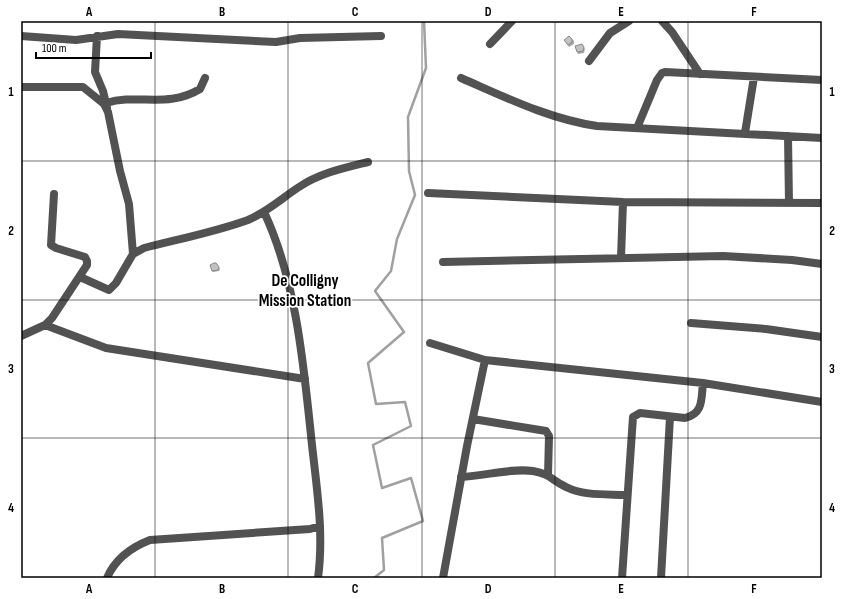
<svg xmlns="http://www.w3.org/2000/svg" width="843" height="599" viewBox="0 0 843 599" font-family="'Sofia Sans Condensed',sans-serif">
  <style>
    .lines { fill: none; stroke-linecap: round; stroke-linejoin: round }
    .stream { stroke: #a0a0a0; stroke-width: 2.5 }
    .street { stroke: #525252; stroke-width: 8 }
    .wall { fill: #a7a7a7 }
    .building { fill: #c2c2c2; stroke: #888 }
    .grid { fill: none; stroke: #000; stroke-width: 1; stroke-opacity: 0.55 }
    .labels { text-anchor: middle; stroke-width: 3.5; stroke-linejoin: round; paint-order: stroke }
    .quarter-label { font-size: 17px; font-weight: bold; fill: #000; stroke: #fff }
    .neatline { fill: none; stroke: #000; stroke-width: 1.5 }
    .grid-label { font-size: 13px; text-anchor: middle; font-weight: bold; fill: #000 }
  </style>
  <rect width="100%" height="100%" fill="#fff"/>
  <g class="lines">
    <!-- stream -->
    <path class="stream" d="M374 578 384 570 382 538 423 521 411 478 382 488 373 445 411 426 405 402 376 404 368 363 404 332 375 291 391 271 397 239 415 195 409 171 408 117 426 68 424 21"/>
    <!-- street -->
    <path class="street" d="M662 21 672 32 700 74
      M21 36 76 40 118 34 276 42 300 38 381 36
      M97 36 95 72 103 91 107 108
      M490 44 512 21
      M589 61 610 33 629 21
      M461 78C505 97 549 119 597 126L822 138
      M21 87H83L104 104 108 112 120 171 129 204 133 254 116 283 109 290 80 277
      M106 103C138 93 167 109 200 89L205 78
      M637 128 657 80 662 73 665 72 822 80
      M745 133 754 77
      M788 136 789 203
      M428 193 623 202 822 203
      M264 212C297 282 304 369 312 445 317 490 324 534 318 578
      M133 254 144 248C179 239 215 232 248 220 267 212 282 198 299 187 320 173 344 168 368 162
      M621 258 623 202
      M443 262 723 256 792 260 822 264
      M691 323 766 329 822 337
      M45 325 106 348 305 379
      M21 336 45 325 52 318 87 265V261L85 257 56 248 51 245 54 194
      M430 343 485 360 703 383 822 402
      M473 419 546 431 549 436 548 475
      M461 477C486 476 509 468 533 471 551 474 552 481 566 487 584 496 606 494 626 495
      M107 578C115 559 132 547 150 540L310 529 320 526
      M443 578 467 446 485 360
      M622 578 633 417 640 413 685 418C704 413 701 399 703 383
      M661 578 670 417"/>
  </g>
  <!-- wall -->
  <path class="wall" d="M572 39 574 41V44L569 47 564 40Z
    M585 48 584 53 578 54 577 52Z
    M216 263 220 269 219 271 213 272 212 271Z"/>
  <!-- building -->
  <path class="building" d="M569 36 572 39V42L568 45 564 40Z
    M582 44 584 47 583 51 577 52 575 46Z
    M214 263H216L219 267 218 270 212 271 210 265Z"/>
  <!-- grid -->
  <path class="grid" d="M155 21V578M288 21V578M422 21V578M555 21V578M688 21V578M21 161H822M21 300H822M21 438H822"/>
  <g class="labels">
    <!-- quarter labels -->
    <g class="quarter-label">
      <text x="305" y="286">De Colligny<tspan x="305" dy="20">Mission Station</tspan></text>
    </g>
  </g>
  <!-- border -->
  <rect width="843" height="599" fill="none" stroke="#ffffff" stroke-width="44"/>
  <!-- scale -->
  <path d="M36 52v6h115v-6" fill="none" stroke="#000000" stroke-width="2"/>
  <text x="42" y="52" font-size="12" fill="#000000" stroke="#ffffff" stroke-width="3" paint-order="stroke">100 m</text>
  <rect x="22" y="22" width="799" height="555" class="neatline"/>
  <g class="grid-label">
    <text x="89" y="16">A</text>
    <text x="222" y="16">B</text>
    <text x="355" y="16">C</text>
    <text x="488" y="16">D</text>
    <text x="621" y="16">E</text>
    <text x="754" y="16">F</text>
    <text x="11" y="96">1</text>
    <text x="832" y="96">1</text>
    <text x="11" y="235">2</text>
    <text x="832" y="235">2</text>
    <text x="11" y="373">3</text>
    <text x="832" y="373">3</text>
    <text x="11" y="512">4</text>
    <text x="832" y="512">4</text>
    <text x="89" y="593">A</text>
    <text x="222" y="593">B</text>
    <text x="355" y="593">C</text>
    <text x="488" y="593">D</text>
    <text x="621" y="593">E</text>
    <text x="754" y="593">F</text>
  </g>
</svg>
